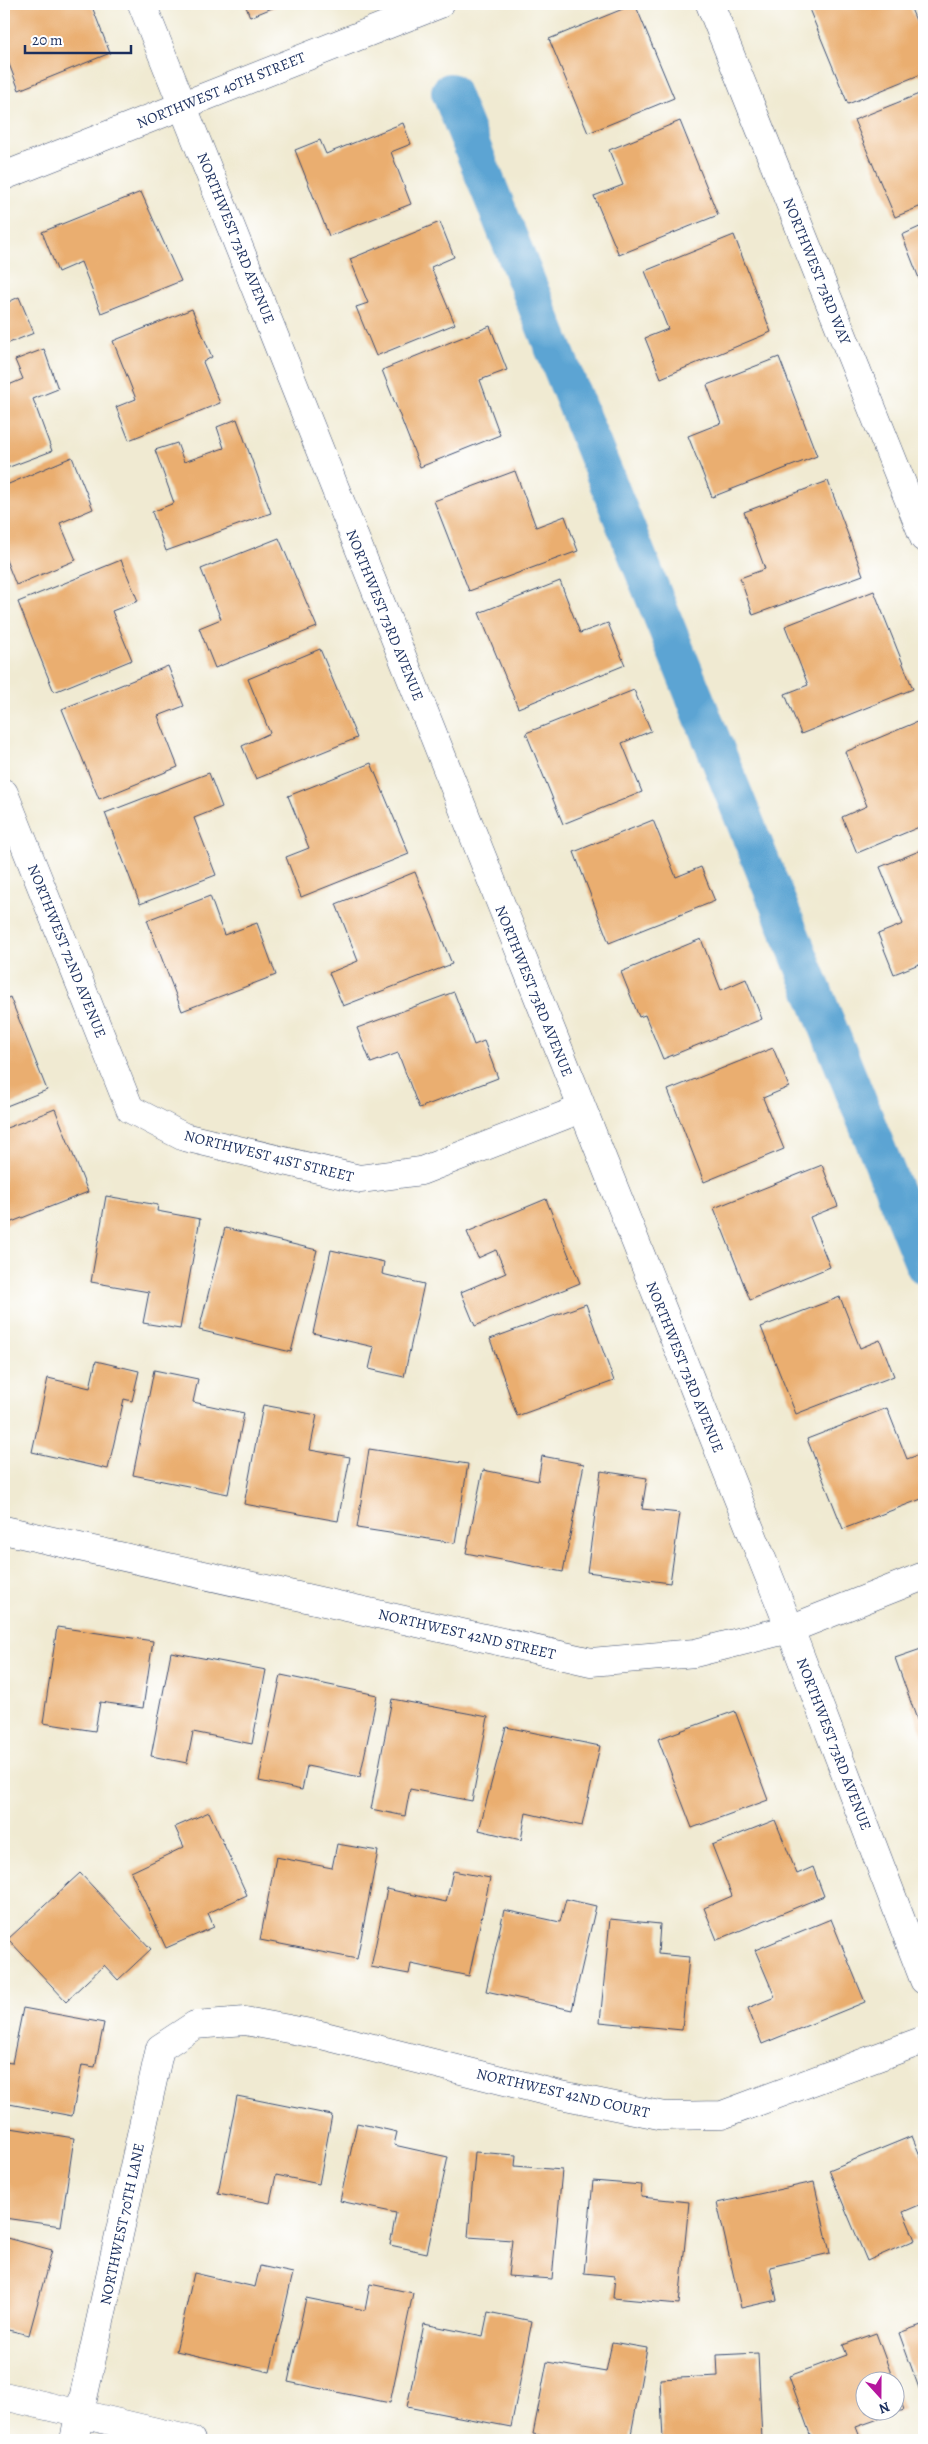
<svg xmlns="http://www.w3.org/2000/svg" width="928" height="2444" viewBox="0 0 928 2444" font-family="Alegreya,serif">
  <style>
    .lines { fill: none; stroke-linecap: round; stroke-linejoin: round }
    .canal { stroke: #5ca4d3; stroke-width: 38 }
    .building { fill: #eaae70 }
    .minor-casing { stroke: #3b4b6f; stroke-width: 29 }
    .minor { stroke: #fff; stroke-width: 28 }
    .labels { text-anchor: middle; stroke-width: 4; stroke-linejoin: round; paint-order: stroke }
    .street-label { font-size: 15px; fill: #1b2f5e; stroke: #fff }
  </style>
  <rect width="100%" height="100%" fill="#fff"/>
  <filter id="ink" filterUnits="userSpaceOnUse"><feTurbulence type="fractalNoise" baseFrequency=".02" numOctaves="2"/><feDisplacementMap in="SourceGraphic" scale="10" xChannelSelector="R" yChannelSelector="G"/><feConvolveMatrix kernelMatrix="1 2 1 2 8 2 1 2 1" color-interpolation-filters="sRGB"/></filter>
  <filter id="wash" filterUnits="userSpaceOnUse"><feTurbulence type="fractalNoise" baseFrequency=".0096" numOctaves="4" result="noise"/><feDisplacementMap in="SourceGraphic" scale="20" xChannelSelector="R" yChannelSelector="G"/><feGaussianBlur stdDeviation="1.12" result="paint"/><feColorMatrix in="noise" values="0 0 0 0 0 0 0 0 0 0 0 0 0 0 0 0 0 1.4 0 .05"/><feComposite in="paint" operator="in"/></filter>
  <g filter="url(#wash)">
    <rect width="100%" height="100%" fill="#f0ead2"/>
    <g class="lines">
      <!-- canal -->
      <path class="canal" d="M450 92 924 1265"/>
    </g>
    <g id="blocks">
      <!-- building -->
      <path class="building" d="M4 4H91L110 53 19 90 4 51Z
        M245 4H282L250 17Z
        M635 4 674 98 588 133 549 39Z
        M823 4H909L920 30 924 28V73L848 104 809 9Z
        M924 92V205L895 217 854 120Z
        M680 121 718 215 619 255 594 196 623 185 609 150Z
        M403 123 411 144 391 152 411 204 329 236 295 150 320 140 326 154Z
        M141 192 181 281 101 313 81 262 58 272 42 232Z
        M440 222 454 257 431 267 455 324 376 356 356 307 368 303 350 259Z
        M924 225V296L920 286H922L902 235Z
        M734 235 771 332 661 378 645 338 668 329 645 271Z
        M19 297 34 333 4 345V304Z
        M192 309 212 357 203 362 220 403 129 440 116 407 136 399 113 341Z
        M490 326 507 370 480 380 500 435 420 467 382 370Z
        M44 349 58 389 33 399 52 451 4 469V387L23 379 15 360Z
        M779 357 817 456 712 497 688 436 721 423 707 385Z
        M237 419 271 513 166 551 152 512 174 503 155 450 177 443 184 462 224 448 217 427Z
        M72 457 93 509 60 523 76 560 16 585 4 555V486Z
        M515 471 536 527 565 516 578 551 469 591 434 501Z
        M828 481 863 575 753 615 740 578 765 569 744 512Z
        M279 538 317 627 215 668 199 628 221 619 201 569Z
        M121 560 138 601 112 611 132 660 54 692 18 602Z
        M560 581 580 633 608 623 625 665 518 708 479 613Z
        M874 591 913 689 801 734 785 694 808 685 785 626Z
        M320 649 357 738 256 779 242 746 270 733 248 679Z
        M168 666 184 706 158 716 178 767 99 799 62 709Z
        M634 690 651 731 622 743 642 792 563 824 526 733Z
        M924 719V761L922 763 924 768V825L857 853 842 817 867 806 845 752Z
        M371 763 409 854 301 897 286 857 309 848 288 796Z
        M209 773 222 807 194 818 216 875 140 904 105 813Z
        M653 820 676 877 701 867 715 901 609 943 574 852Z
        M924 849V962L894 974 878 934 903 924 880 867Z
        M415 872 452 964 343 1006 329 973 358 961 336 904Z
        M210 896 224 935 257 923 276 975 182 1011 147 920Z
        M701 939 721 990 746 979 762 1019 663 1059 645 1015 639 1017 621 972Z
        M454 992 474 1045 484 1041 498 1078 419 1108 398 1053 371 1063 357 1028Z
        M10 997 47 1090 4 1107V1000Z
        M773 1048 789 1087 763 1098 784 1149 704 1182 668 1090Z
        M55 1109 88 1192 4 1225V1129Z
        M822 1165 838 1206 810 1217 830 1267 750 1300 714 1208Z
        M106 1196 158 1205 157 1211 200 1219 180 1329 143 1323 149 1292 91 1282Z
        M546 1199 580 1283 475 1326 461 1292 506 1273 496 1250 478 1258 467 1232Z
        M225 1228 317 1250 291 1352 199 1330Z
        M331 1250 384 1262 382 1274 424 1284 404 1377 369 1369 374 1347 313 1333Z
        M840 1297 860 1348 880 1340 894 1376 796 1414 761 1327Z
        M586 1304 614 1381 517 1416 490 1339Z
        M96 1361 139 1371 132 1401 124 1399 108 1469 32 1452 48 1378 90 1388Z
        M154 1370 198 1379 193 1402 244 1413 228 1494 133 1475Z
        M263 1405 317 1415 310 1450 350 1457 338 1521 244 1504Z
        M887 1408 907 1459 924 1453V1498L843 1529 807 1439Z
        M369 1449 468 1464 455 1543 357 1528Z
        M542 1456 584 1464 563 1572 466 1553 483 1470 538 1481Z
        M601 1471 647 1478 642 1509 680 1513 670 1583 587 1572Z
        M57 1627 153 1641 143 1708 100 1702 95 1731 43 1723Z
        M924 1648V1739L895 1658Z
        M171 1652 266 1670 252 1744 193 1732 187 1763 151 1756Z
        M281 1675 377 1695 360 1777 307 1766 302 1790 259 1781Z
        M392 1699 488 1717 472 1801 410 1789 405 1816 371 1809Z
        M735 1711 768 1800 692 1828 658 1739Z
        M506 1727 600 1746 582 1826 526 1813 521 1840 479 1830Z
        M209 1812 247 1895 208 1913 214 1927 166 1948 131 1872 184 1847 175 1827Z
        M775 1820 797 1874 813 1867 824 1896 717 1940 704 1908 732 1896 712 1845Z
        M337 1844 378 1851 357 1959 260 1940 276 1857 332 1868Z
        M453 1871 490 1878 469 1976 411 1964 409 1974 371 1967 387 1889 446 1902Z
        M80 1873 151 1949 118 1980 104 1965 66 2001 8 1939Z
        M566 1899 596 1906 572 2010 486 1991 504 1910 560 1922Z
        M610 1919 660 1924 658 1954 689 1957 682 2030 600 2022Z
        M831 1919 865 2002 762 2044 748 2008 775 1997 755 1950Z
        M23 2008 104 2023 95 2067 82 2065 72 2116 4 2103V2062L12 2063Z
        M237 2096 332 2115 319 2184 276 2175 270 2203 218 2193Z
        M357 2123 397 2132 394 2145 448 2157 427 2253 390 2245 396 2213 340 2201Z
        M4 2127 74 2138 61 2226 4 2218Z
        M912 2136 924 2165V2203L903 2212 915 2240 867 2261 829 2170Z
        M475 2152 516 2155 515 2166 562 2170 552 2279 508 2276 512 2240 468 2237Z
        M593 2181 642 2185 641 2197 689 2202 679 2304 613 2298 615 2276 584 2273Z
        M814 2182 830 2253 770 2267 777 2300 741 2308 717 2203Z
        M4 2237 52 2250 29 2335 4 2329Z
        M260 2266 293 2273 270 2372 176 2351 194 2273 255 2287Z
        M370 2284 413 2293 390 2403 288 2382 306 2298 365 2310Z
        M488 2312 532 2321 511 2427 407 2407 424 2324 483 2336Z
        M924 2324V2402L899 2333Z
        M876 2333 894 2382H866V2412H896V2387L904 2410 856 2427 860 2437 851 2440H812L789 2376 847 2355 843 2345Z
        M612 2342 647 2348 630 2440H565L533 2434 547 2362 606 2372Z
        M758 2353 762 2440H663L660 2379 718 2376 717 2355Z"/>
    </g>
  </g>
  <g filter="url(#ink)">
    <use href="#blocks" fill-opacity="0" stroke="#3b4b6f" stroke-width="1"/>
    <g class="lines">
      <defs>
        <path id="minor" d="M142 4 790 1629 924 1980
          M710 4 924 538
          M4 176 440 4
          M4 793 130 1109 184 1137 360 1179 421 1171 581 1109
          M4 1530 591 1662 695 1653 790 1629 924 1576
          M4 2396 191 2440
          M74 2440 160 2048 195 2025 245 2021 321 2035 561 2095 664 2116 722 2115 924 2040"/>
      </defs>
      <!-- minor casing -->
      <use href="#minor" class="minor-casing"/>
      <!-- minor -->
      <use href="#minor" class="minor"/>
    </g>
  </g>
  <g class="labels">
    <!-- street labels -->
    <g class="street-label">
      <text transform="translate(221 90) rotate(-22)" y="5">NORTHWEST 40TH STREET</text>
      <text transform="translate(236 238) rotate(68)" y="5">NORTHWEST 73RD AVENUE</text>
      <text transform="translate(817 271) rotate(68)" y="5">NORTHWEST 73RD WAY</text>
      <text transform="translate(385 615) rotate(68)" y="5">NORTHWEST 73RD AVENUE</text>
      <text transform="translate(67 951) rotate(68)" y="5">NORTHWEST 72ND AVENUE</text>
      <text transform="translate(534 991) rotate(68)" y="5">NORTHWEST 73RD AVENUE</text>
      <text transform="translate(269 1156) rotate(14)" y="5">NORTHWEST 41ST STREET</text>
      <text transform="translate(685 1367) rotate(68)" y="5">NORTHWEST 73RD AVENUE</text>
      <text transform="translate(467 1634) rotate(13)" y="5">NORTHWEST 42ND STREET</text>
      <text transform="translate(834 1744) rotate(69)" y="5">NORTHWEST 73RD AVENUE</text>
      <text transform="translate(563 2093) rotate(13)" y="5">NORTHWEST 42ND COURT</text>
      <text transform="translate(122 2224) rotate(-78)" y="5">NORTHWEST 70TH LANE</text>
    </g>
  </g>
  <!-- margin -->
  <rect width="928" height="2444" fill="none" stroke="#fff" stroke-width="20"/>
  <!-- north arrow -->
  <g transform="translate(880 2396) rotate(159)"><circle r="24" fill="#ffffff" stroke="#a4acbf"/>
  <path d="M0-4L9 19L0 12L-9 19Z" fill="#b5179e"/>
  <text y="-8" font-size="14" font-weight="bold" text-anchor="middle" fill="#1b2f5e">N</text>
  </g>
  <!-- scale -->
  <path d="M25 45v8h106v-8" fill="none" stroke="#1b2f5e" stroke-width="2.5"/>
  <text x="32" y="45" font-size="15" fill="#1b2f5e" stroke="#ffffff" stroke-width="4" paint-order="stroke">20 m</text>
</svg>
